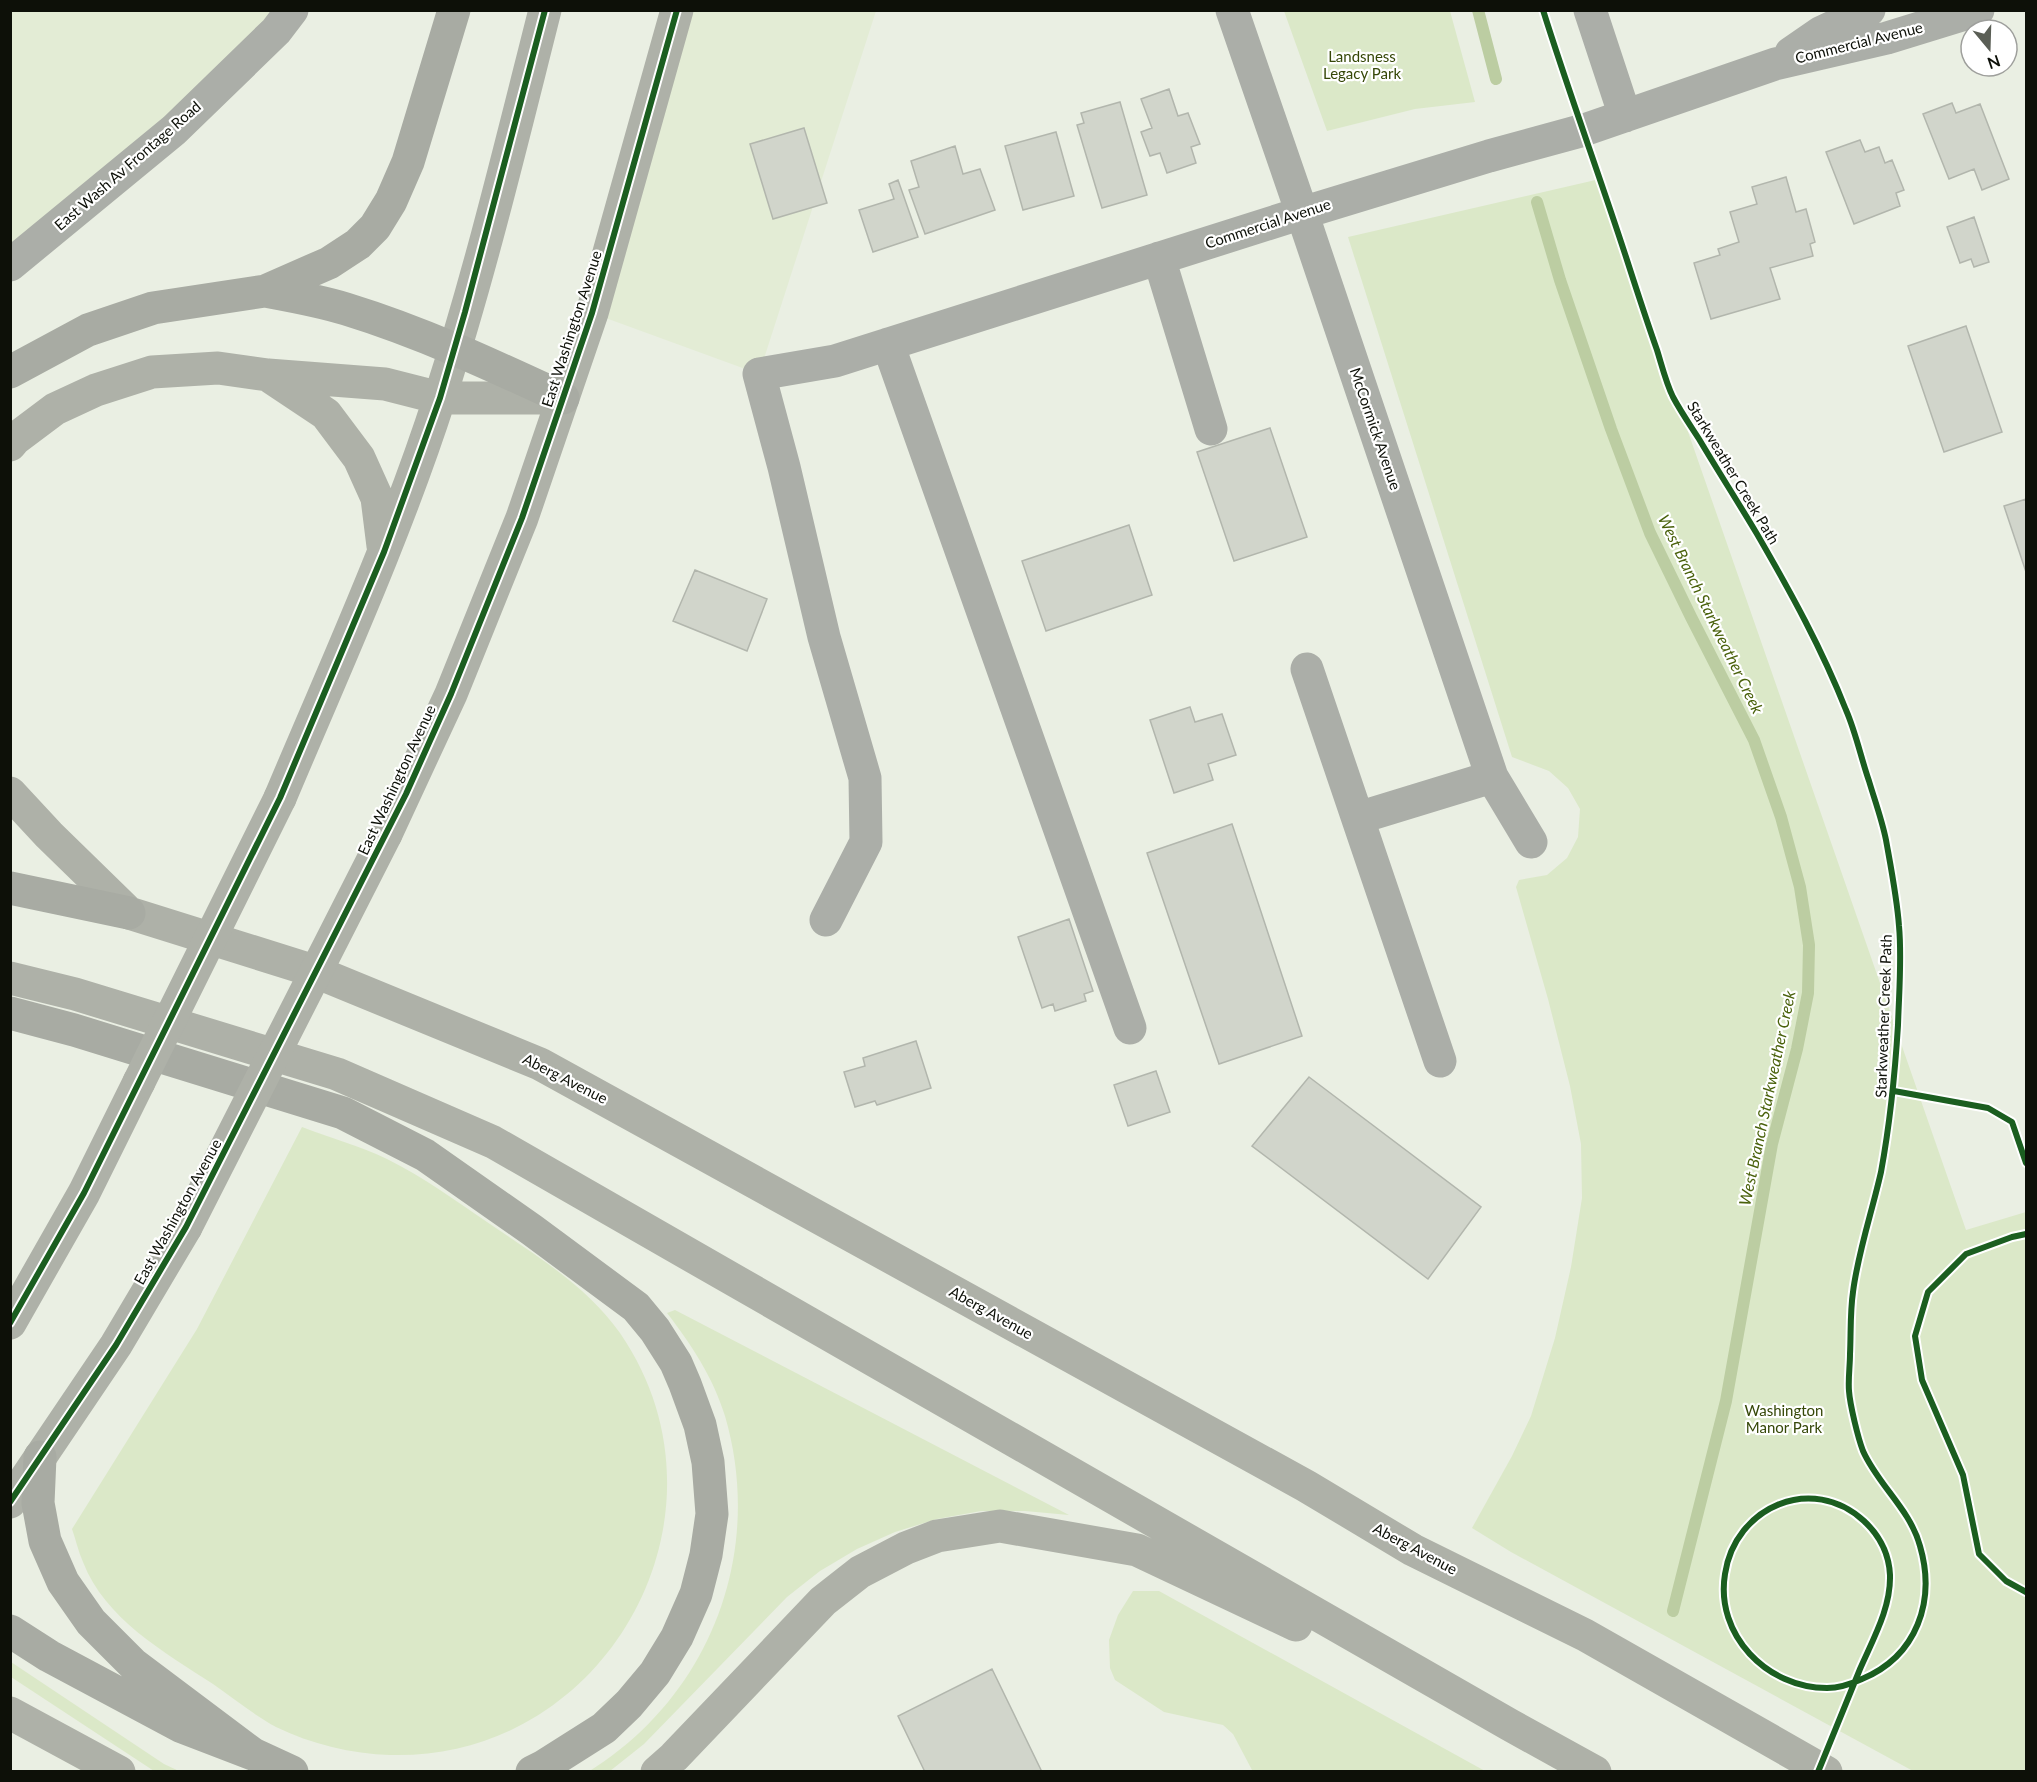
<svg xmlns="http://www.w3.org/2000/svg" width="2037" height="1782" viewBox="0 0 2037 1782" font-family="Lato,sans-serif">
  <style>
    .built { fill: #e3ecd5 }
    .green { fill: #dbe8c8 }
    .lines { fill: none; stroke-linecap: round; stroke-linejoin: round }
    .stream { stroke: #bccda2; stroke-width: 12 }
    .building { fill: #d1d5cb; stroke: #b2b6ad; stroke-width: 1.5 }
    .minor { stroke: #abaea8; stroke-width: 33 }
    .major { stroke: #aeb1a8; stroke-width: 33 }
    .highway { stroke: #a8aba3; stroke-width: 33 }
    .major-bridge { stroke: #aeb1a8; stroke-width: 33 }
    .cycleway-casing { stroke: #fff; stroke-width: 10 }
    .cycleway { stroke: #1b5e20; stroke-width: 6 }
    .labels { text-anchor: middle; stroke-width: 4.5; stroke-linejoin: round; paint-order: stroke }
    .street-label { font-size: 15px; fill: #0d1008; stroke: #fff }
    .park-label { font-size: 15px; fill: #354707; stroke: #fff }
    .water-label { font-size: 16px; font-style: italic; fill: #49610b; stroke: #fff }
  </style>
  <rect width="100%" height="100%" fill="#eaefe3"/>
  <!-- built -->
  <path class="built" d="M11 11H292L11 265Z
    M677 11H876L759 374 592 313Z"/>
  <!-- green -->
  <path class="green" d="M1284 11H1450L1475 102 1415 109 1327 131Z
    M1600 179 1966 1230 2026 1212V1771H1913L1511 1552 1472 1528 1512 1456 1531 1416 1555 1338 1571 1267 1582 1198 1581 1144 1570 1086 1548 999 1516 887 1519 880 1547 875 1567 858 1578 837 1580 809 1568 788 1549 771 1512 757 1348 237Z
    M302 1127C330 1138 360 1146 387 1159 423 1177 455 1200 487 1222 535 1255 586 1285 620 1333 744 1513 608 1761 390 1755 352 1754 311 1744 276 1727 254 1715 233 1698 213 1684 164 1652 105 1619 83 1562 78 1551 76 1540 72 1529L197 1329Z
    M675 1310 1069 1515 1025 1511H981L937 1519 895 1532 857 1549 820 1571 787 1597 644 1744 610 1771 588 1772C710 1697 765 1553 725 1416 713 1377 691 1344 667 1313Z
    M1133 1591H1159L1485 1771 1252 1770 1233 1734 1223 1725 1164 1712 1115 1680 1110 1668 1109 1640 1118 1615Z
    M11 1662 164 1764 179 1771H154L11 1677Z"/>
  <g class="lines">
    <!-- stream -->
    <path class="stream" d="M1478 10 1496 79
      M1537 202 1560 280 1611 429 1650 533 1691 617 1754 740 1781 817 1800 887 1809 945 1808 993 1797 1049 1772 1144 1726 1401 1673 1611"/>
  </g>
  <!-- building -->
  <path class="building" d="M1169 89 1178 116 1188 113 1200 144 1191 147 1196 163 1167 173 1160 153 1150 156 1141 132 1152 128 1141 99Z
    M1120 102 1147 195 1102 208 1077 125 1084 123 1081 113Z
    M1952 103 1956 113 1980 104 2009 179 1982 190 1974 169 1949 179 1923 114Z
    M804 128 827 203 773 219 750 144Z
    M1056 132 1074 196 1023 210 1005 146Z
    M1860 140 1865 152 1879 147 1885 163 1892 160 1904 190 1896 193 1900 206 1854 224 1826 152Z
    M955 146 963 174 980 169 995 210 925 234 909 190 919 187 911 161Z
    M1786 177 1796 212 1806 209 1815 242 1810 244 1813 256 1770 268 1780 299 1711 319 1694 263 1720 255 1718 249 1739 242 1730 212 1757 204 1752 187Z
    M898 180 918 237 873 252 859 210 894 199 889 184Z
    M1974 217 1989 262 1974 267 1971 259 1960 263 1947 227Z
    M1966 326 2002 432 1944 452 1908 346Z
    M1270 428 1307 537 1234 561 1197 452Z
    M2026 499V572L2004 506Z
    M1129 525 1152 595 1046 631 1022 561Z
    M695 570 767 599 747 651 673 621Z
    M1190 707 1195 722 1222 714 1236 755 1208 764 1213 780 1174 793 1150 720Z
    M1232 824 1302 1036 1219 1064 1147 853Z
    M1069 919 1093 991 1084 994 1086 1001 1055 1011 1053 1004 1042 1008 1018 937Z
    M916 1041 931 1088 877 1105 875 1101 855 1107 844 1072 865 1066 863 1058Z
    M1156 1071 1170 1112 1128 1126 1114 1085Z
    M1309 1077 1481 1207 1428 1279 1252 1146Z
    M992 1669 1042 1772H925L898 1716Z"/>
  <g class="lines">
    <!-- minor -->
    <path class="minor" d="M1232 10 1302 213 1492 777 1531 842
      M1590 10 1625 116
      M1791 53 1820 33 1869 10
      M1159 258 1211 429
      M10 265 174 130 276 31 292 10
      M888 344 1130 1028
      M1307 669 1440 1061
      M1358 818 1492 777
      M826 920 866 842 865 778 824 637 784 467 759 374 835 361 1302 213 1489 156 1584 130 1775 64 1887 38 1978 10"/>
    <!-- major -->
    <path class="major" d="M272 378 326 414 359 458 377 498 383 546
      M10 445 15 439 55 409 96 390 152 372 218 368 268 375 385 384 440 398H563
      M10 793 49 835 129 913 311 970 540 1064 1306 1486 1413 1550 1585 1635 1826 1772
      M280 798C336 665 396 534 440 397 481 270 512 140 545 10
      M386 834 451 694 522 518 592 313 677 10
      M10 978 75 994 337 1074 493 1142 1510 1725 1595 1772
      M10 1323 84 1193 139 1082
      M10 1502 116 1345 186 1227
      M10 1713 119 1772
      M657 1772 674 1757 823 1601 860 1572 906 1548 937 1536 1000 1526 1137 1550 1296 1625"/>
    <!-- highway -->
    <path class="highway" d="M265 291C292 296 320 301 346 309 421 332 492 365 563 398
      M10 372 88 330 153 308 265 291 329 263 358 244 375 227 391 201 408 162 454 10
      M10 888 129 913
      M10 1013 74 1030 343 1113 425 1155 532 1230 636 1307 655 1330 676 1363 685 1384 700 1425 708 1462 712 1514 706 1555 696 1594 677 1637 655 1673 629 1704 604 1728 544 1766 532 1772
      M40 1457 38 1503 45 1541 63 1582 91 1622 133 1664 253 1754
      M10 1631 49 1656 180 1726 253 1754 292 1772"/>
    <!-- major-bridge -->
    <path class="major-bridge" d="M139 1082 280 798
      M186 1227 386 834"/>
    <defs>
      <path id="cycleway" d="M1543 10C1569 93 1599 174 1626 257 1636 288 1646 319 1657 350 1662 366 1666 383 1673 397 1681 412 1690 425 1699 439 1718 471 1738 502 1757 534 1790 591 1822 649 1846 710 1856 733 1861 758 1869 781 1875 801 1882 820 1886 840 1891 868 1897 898 1899 926 1902 958 1899 992 1898 1025 1895 1074 1890 1123 1881 1172 1872 1212 1858 1252 1853 1292 1850 1312 1851 1334 1850 1354 1850 1366 1848 1379 1849 1391 1850 1405 1858 1438 1863 1451 1878 1485 1910 1509 1920 1546 1936 1601 1917 1656 1862 1679 1851 1684 1839 1688 1827 1688 1767 1688 1715 1635 1725 1574 1735 1507 1812 1473 1864 1521 1879 1535 1889 1554 1890 1575 1891 1608 1873 1639 1860 1669 1846 1703 1832 1737 1818 1772
        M1894 1091 1988 1108 2012 1122 2026 1163
        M2026 1234 2012 1237 1966 1254 1928 1292 1915 1336 1922 1380 1963 1475 1979 1554 2006 1581 2026 1592
        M10 1323 84 1193 280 798 384 552 440 398 465 312 545 10
        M10 1502 116 1345 186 1227 406 794 451 694 522 518 592 313 677 10"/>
    </defs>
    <!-- cycleway casing -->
    <use href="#cycleway" class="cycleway-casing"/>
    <!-- cycleway -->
    <use href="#cycleway" class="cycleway"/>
  </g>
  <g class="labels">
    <!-- street labels -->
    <g class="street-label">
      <text transform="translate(1859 43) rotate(-14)" y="5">Commercial Avenue</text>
      <text transform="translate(128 166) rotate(-41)" y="5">East Wash Av Frontage Road</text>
      <text transform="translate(1268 224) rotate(-18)" y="5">Commercial Avenue</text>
      <text transform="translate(572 329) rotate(-72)" y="5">East Washington Avenue</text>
      <text transform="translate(1375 429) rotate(71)" y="5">McCormick Avenue</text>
      <text transform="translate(1733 473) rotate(59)" y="5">Starkweather Creek Path</text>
      <text transform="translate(397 780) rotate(-65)" y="5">East Washington Avenue</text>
      <text transform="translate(1884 1016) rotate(-88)" y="5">Starkweather Creek Path</text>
      <text transform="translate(565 1079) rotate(27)" y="5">Aberg Avenue</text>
      <text transform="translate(178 1212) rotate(-61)" y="5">East Washington Avenue</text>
      <text transform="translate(991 1313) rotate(29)" y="5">Aberg Avenue</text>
      <text transform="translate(1415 1549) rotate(28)" y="5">Aberg Avenue</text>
    </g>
    <!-- park labels -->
    <g class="park-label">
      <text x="1362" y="62">Landsness<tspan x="1362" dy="17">Legacy Park</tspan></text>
      <text x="1784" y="1416">Washington<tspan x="1784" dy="17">Manor Park</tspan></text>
    </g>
    <!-- water labels -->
    <g class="water-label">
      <text transform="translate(1711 614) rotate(64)" y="6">West Branch Starkweather Creek</text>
      <text transform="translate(1767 1098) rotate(-78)" y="6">West Branch Starkweather Creek</text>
    </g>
  </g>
  <!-- border -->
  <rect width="2037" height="1782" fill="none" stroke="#0d1008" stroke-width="24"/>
  <!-- north arrow -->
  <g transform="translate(1989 48) rotate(161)"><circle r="28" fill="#ffffff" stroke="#9e9f9c" stroke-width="1.5"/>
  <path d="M0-4.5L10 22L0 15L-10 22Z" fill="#5a5e55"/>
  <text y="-9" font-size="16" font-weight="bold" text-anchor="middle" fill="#0d1008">N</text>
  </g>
</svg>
